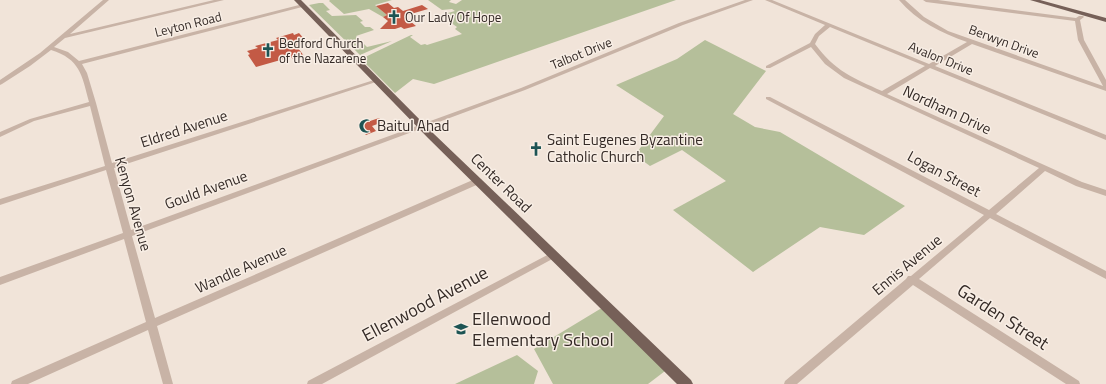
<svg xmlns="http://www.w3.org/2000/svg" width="1106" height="384" viewBox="0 0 1106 384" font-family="'Titillium Web',sans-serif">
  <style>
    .green { fill: #b5bf9a }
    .building { fill: #c35a45 }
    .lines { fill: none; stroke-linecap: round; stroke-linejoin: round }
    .minor { fill: #c8b3a6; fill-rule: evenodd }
    .major { fill: #766058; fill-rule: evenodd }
    .labels { text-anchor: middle; stroke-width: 3; stroke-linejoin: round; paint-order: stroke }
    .far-poi-label { font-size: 13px; fill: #342a26; stroke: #f8eee5; text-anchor: start }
    .far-street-label { font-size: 13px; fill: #342a26; stroke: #f8eee5 }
    .street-label { font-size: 15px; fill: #342a26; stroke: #f8eee5 }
    .poi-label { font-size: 15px; fill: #342a26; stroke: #f8eee5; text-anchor: start }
    .near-street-label { font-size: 18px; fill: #342a26; stroke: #f8eee5 }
    .near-poi-label { font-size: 18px; fill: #342a26; stroke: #f8eee5; text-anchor: start }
  </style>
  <rect width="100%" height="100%" fill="#f1e4d9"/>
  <!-- green -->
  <path class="green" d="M330 0H392L375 5 387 15 383 17 369 9 344 14 329 1Z
    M428 0H451L449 2 456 4 462 0H676L434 84 413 79 395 93 361 59 411 35H413L410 37 421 45 425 44 427 45 462 34 455 29 457 27 444 18H440L441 15 455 11 452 9 442 10Z
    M319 3H323L330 10 326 11 332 16 356 15 363 21 360 22 365 27H370L374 30 356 36 367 47 392 41 360 55 309 5Z
    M705 40 766 71 733 114 755 127 780 132 905 206 864 235 820 227 753 272 673 210 726 181 682 150 650 166 635 155 664 116 616 85 677 59Z
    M605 306 669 368 648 384H553L534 349Z
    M517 355 538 371 534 384H455Z"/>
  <!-- building -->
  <path class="building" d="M388 3 394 8 398 7 403 11 422 5 428 9 404 16 416 26 404 29 401 27 395 29H380L388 21 383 17 387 15 376 6Z
    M293 33 294 35 299 33 305 40 298 48 304 56 293 59 291 57 256 67 248 55 250 54 247 51 258 48 255 46 278 40 276 38Z
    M379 118 383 122 372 126 376 131 366 135 358 125Z"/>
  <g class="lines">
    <!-- minor -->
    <path class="minor" d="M103 0H109L70 34 214 0H224L65 38 54 47 68 52 79 61 303 4 306 6 82 64 87 73 96 103 112 163 374 80 376 79 379 81 114 168 131 230 521 88 679 23 745 0H753L683 25 525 90 132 236 155 318 475 179H481L482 181 481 183 157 326 173 384H163L148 330 28 384H11L12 381 146 322 124 239 0 285V277L123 233 106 170 0 205V199L105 166 90 106 34 121 0 137V132L30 119 89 102C82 75 80 59 51 50L30 66 2 84 0 85V80L40 53Z
      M765 0H772L929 64 967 42C941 33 917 21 899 0H905L924 17 948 31 1103 86 1078 40 1075 21 926 2 923 0H938L1076 18 1079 16H1083L1084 17 1080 20 1084 40 1106 80V91L972 44 935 66 1106 135V140L930 68 887 94 1082 182 1106 190V196L1076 186 1045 171 996 214 1106 271V279L990 218 919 279 1079 381 1080 384H1066L913 285 797 384H784L785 381 906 279 908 276H911L984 215 766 99V97H770L989 210 1039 168 844 78 825 64 811 47 770 68H766V66L810 43 815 34 825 25ZM830 27 925 66 882 91C853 78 835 71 815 44L819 36Z
      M553 252 556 253 557 255 556 257 322 384H307L308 381Z"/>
    <!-- major -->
    <path class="major" d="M294 0H301L434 134 691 380 693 384H677L428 138Z
      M1030 0H1040L1106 18V22Z"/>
  </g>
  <!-- icons -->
  <defs>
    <symbol id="church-bare" viewBox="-9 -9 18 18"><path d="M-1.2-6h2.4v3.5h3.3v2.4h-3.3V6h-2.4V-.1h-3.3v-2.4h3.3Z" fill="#1d5454" stroke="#f8eee5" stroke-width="2.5" paint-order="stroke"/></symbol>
    <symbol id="mosque-bare" viewBox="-9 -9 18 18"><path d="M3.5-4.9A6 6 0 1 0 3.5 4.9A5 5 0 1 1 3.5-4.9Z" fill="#1d5454" stroke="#f8eee5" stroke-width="2.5" paint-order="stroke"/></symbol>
    <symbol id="school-bare" viewBox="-9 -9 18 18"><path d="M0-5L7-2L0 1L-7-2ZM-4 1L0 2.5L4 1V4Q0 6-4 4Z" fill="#1d5454" stroke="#f8eee5" stroke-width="2.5" paint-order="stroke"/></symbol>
  </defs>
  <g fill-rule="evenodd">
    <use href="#church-bare" x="384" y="7" width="20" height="20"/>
    <use href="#church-bare" x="258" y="40" width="20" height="20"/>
    <use href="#mosque-bare" x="356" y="116" width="20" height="20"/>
    <use href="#church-bare" x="526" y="139" width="20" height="20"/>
    <use href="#school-bare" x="451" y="319" width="20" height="20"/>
  </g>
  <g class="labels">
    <!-- far-poi labels -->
    <g class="far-poi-label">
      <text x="405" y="22">Our Lady Of Hope</text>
      <text x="279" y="48">Bedford Church<tspan x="279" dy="15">of the Nazarene</tspan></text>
    </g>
    <!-- far-street labels -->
    <g class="far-street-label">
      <text transform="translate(188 24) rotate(-14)" y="5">Leyton Road</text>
      <text transform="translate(1004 41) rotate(20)" y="5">Berwyn Drive</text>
      <text transform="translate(581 53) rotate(-22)" y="5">Talbot Drive</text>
      <text transform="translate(941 58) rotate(22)" y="5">Avalon Drive</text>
    </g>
    <!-- street labels -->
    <g class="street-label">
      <text transform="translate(947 110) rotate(25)" y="5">Nordham Drive</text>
      <text transform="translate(184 129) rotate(-18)" y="5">Eldred Avenue</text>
      <text transform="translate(944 174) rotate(28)" y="5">Logan Street</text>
      <text transform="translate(501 183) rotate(44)" y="5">Center Road</text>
      <text transform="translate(206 190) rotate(-20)" y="5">Gould Avenue</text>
      <text transform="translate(133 204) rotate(74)" y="5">Kenyon Avenue</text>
      <text transform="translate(907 265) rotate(-40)" y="5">Ennis Avenue</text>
      <text transform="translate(241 269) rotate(-24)" y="5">Wandle Avenue</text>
    </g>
    <!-- poi labels -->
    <g class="poi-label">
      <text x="377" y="131">Baitul Ahad</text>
      <text x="547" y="145">Saint Eugenes Byzantine<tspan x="547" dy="17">Catholic Church</tspan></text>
    </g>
    <!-- near-street labels -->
    <g class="near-street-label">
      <text transform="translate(425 304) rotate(-28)" y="6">Ellenwood Avenue</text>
      <text transform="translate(1003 317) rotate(33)" y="6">Garden Street</text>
    </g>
    <!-- near-poi labels -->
    <g class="near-poi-label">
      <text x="472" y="325">Ellenwood<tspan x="472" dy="21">Elementary School</tspan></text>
    </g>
  </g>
</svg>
